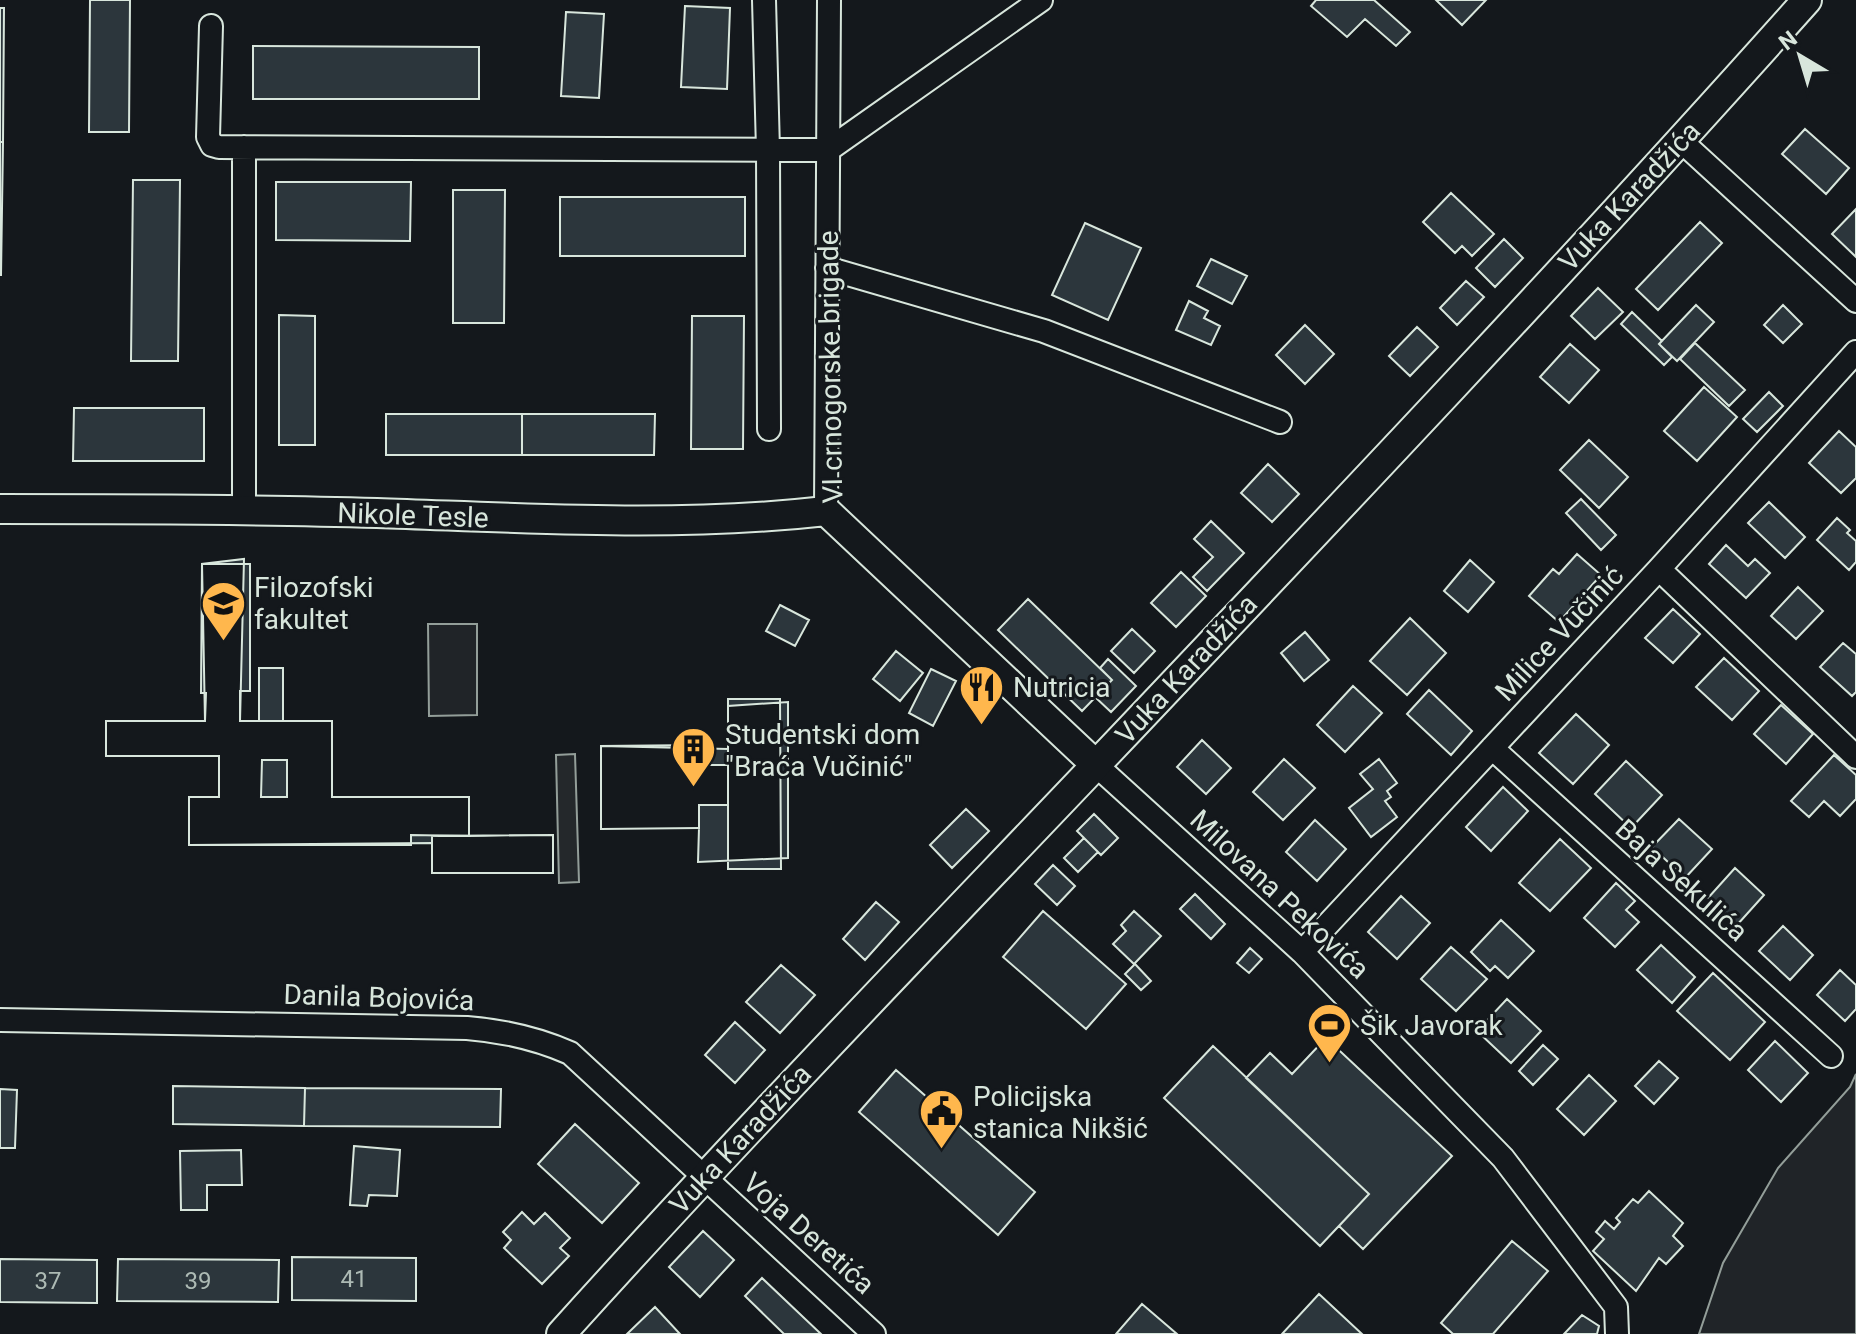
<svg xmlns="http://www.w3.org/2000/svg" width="1856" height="1334" viewBox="0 0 1856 1334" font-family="Roboto,sans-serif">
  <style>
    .green { fill: #202428; stroke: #939e99; stroke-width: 2 }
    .parking { fill: #24282b; stroke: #939e99; stroke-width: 2 }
    .building { fill: #2c363c; stroke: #d8e6dc; stroke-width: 2; fill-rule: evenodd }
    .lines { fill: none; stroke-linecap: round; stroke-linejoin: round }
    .minor-casing { stroke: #d8e6dc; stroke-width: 26 }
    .tertiary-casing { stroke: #d8e6dc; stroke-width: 32 }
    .minor { stroke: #14181c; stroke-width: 22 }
    .tertiary { stroke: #14181c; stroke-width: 28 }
    .labels { text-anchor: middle; stroke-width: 6; stroke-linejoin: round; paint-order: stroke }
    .number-label { font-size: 24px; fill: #adbab4 }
    .street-label { font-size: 28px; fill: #d8e6dc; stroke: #14181c }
    .poi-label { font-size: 28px; fill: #d8e6dc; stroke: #14181c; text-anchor: start }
  </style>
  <rect width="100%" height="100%" fill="#14181c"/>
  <!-- green -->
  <path class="green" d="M428 624H477V715L429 716Z
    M1856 1074V1334H1699L1723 1263 1778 1168 1850 1087Z"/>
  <!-- parking -->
  <path class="parking" d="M575 754 579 882 559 883 556 755Z"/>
  <!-- building -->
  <path class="building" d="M90 0H130L129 132H89Z
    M1316 0H1374L1410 32 1396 46 1365 19 1347 37 1311 6Z
    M1436 0H1486L1462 25Z
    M685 6 730 8 727 89 681 87Z
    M0 8H4L3 142H0Z
    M566 12 604 14 599 98 561 96Z
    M253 46 479 47V99H253Z
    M1805 129 1849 168 1826 194 1782 154Z
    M0 142H3L1 275H0Z
    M133 180H180L178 361H131Z
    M276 182H411L410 241 276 240Z
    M453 190H505L504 323H453Z
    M1451 193 1494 234 1472 256 1462 246 1455 253 1423 222Z
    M560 197H745V256H560Z
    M1856 209V257L1832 234Z
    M1700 222 1722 243 1658 310 1636 289Z
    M1085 223 1141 248 1108 320 1052 295Z
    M1504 239 1523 258 1495 287 1476 268Z
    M1211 259 1247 276 1232 304 1197 286Z
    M1466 281 1484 297 1457 325 1440 308Z
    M1598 288 1623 312 1595 339 1571 316Z
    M1189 301 1208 311 1204 318 1220 326 1211 345 1176 330Z
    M1696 305 1714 322 1677 361 1659 344Z
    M1783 305 1802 324 1783 343 1764 325Z
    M1632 312 1662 341 1659 344 1672 357 1664 365 1621 324Z
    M279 315 315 316V445H279Z
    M692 316H744L743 449H691Z
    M1305 325 1334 354 1305 384 1276 355Z
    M1417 327 1438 347 1410 376 1389 356Z
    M1695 343 1745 390 1729 406 1680 359Z
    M1570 344 1599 370 1569 403 1540 377Z
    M1704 387 1737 417 1697 461 1664 431Z
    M1769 392 1783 406 1757 432 1743 419Z
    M74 408H204V461H73Z
    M386 414H522V455H386Z
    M522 414H655L654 455H522Z
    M1839 431 1856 447V478L1841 493 1809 463Z
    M1589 440 1628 477 1599 508 1560 470Z
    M1268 464 1299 494 1272 522 1241 493Z
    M1581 499 1616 535 1601 550 1566 513Z
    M1769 502 1805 537 1785 558 1748 523Z
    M1837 518 1850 530 1847 533 1856 541V562L1849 570 1817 540Z
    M1211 521 1244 553 1207 591 1193 577 1213 557 1194 539Z
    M1726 545 1748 566 1755 559 1770 573 1746 598 1709 564Z
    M1577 554 1601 575 1559 622 1529 596 1553 569 1559 574Z
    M244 559 240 721H332V797H469V836L553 835V873H432V843L189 845V797H219V756H106V721H205L202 564Z
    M1470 560 1494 582 1468 612 1444 591Z
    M202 564H250V691H240V721H259V668H283V721H332V797H469V836L411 835V845H189V797H219V756H106V721H205L206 693H201ZM262 760H287V797H261Z
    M1181 572 1206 596 1176 627 1151 603Z
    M1798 587 1823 611 1796 639 1771 616Z
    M1028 599 1112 680 1082 711 998 630Z
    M780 605 809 620 795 646 766 631Z
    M1673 609 1700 634 1673 663 1645 638Z
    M1410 618 1446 653 1407 695 1370 661Z
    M1132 629 1155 651 1134 673 1111 651Z
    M1305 632 1329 660 1304 681 1281 653Z
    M1843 643 1856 654V692L1852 696 1820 667Z
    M896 651 923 673 900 701 873 679Z
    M1724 658 1759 691 1732 720 1696 687Z
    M1108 659 1136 686 1111 712 1095 697 1112 680 1100 668Z
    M931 669 956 681 933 726 909 713Z
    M1353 686 1382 713 1345 752 1317 725Z
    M1429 690 1472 731 1451 755 1407 714Z
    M728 699H780L781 869H728Z
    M788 702V858L698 862 699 828 601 829V746L728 749V706Z
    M1781 705 1813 734 1786 764 1754 734Z
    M1576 714 1609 745 1573 784 1539 753Z
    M1202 740 1231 768 1206 794 1177 767Z
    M700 745V765H728V805H699V828L601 829V746Z
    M1834 755 1856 775V799L1840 816 1824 801 1809 817 1791 801Z
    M1284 759 1315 788 1283 820 1253 792Z
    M1379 759 1397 783 1387 791 1391 797 1385 801 1397 817 1371 837 1349 808 1373 789 1360 774Z
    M1626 761 1662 795 1631 828 1595 794Z
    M1503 787 1528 811 1491 851 1466 827Z
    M966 809 989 831 952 868 930 845Z
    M1094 814 1118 838 1101 855 1077 831Z
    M1679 819 1712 849 1685 878 1652 847Z
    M1315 820 1346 849 1317 881 1286 852Z
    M553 835V873H432V836Z
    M1084 838 1098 852 1078 872 1064 858Z
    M1560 839 1591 868 1550 911 1519 883Z
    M1053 865 1075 886 1057 905 1035 884Z
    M1735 868 1764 895 1737 925 1708 898Z
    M1616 883 1635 901 1626 910 1639 922 1615 947 1584 918Z
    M1195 894 1225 924 1211 939 1180 909Z
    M1401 896 1430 923 1397 959 1368 932Z
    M876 902 899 922 865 960 843 939Z
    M1043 911 1126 984 1086 1029 1003 957Z
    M1134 911 1161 936 1134 964 1113 944 1126 931 1121 925Z
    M1501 920 1534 951 1508 978 1495 966 1490 971 1471 952Z
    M1783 926 1813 955 1790 980 1759 951Z
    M1661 945 1695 977 1672 1003 1637 970Z
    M1451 947 1487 979 1456 1011 1421 979Z
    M1250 948 1262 959 1249 973 1237 963Z
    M1135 964 1151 981 1141 990 1125 974Z
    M781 965 815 995 780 1033 746 1002Z
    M1840 970 1856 985V1009L1845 1021 1817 995Z
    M1713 973 1765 1022 1730 1060 1677 1011Z
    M1507 999 1541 1031 1511 1063 1477 1031Z
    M735 1022 765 1050 735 1083 705 1055Z
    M1326 1038 1452 1156 1363 1249 1339 1226 1369 1194 1246 1078 1270 1053 1292 1074Z
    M1775 1041 1808 1073 1781 1102 1748 1070Z
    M1543 1045 1558 1059 1533 1085 1519 1071Z
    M1213 1046 1369 1194 1320 1246 1164 1098Z
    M1659 1061 1678 1078 1654 1104 1635 1086Z
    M896 1070 1035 1192 998 1235 859 1112Z
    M1589 1075 1616 1101 1584 1135 1557 1109Z
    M173 1086 305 1088 304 1126 173 1124Z
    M305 1088 501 1089 500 1127 304 1126Z
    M0 1089 17 1090 15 1148H0Z
    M575 1124 639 1183 602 1223 538 1164Z
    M354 1146 400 1150 397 1196 369 1195 367 1206 350 1205Z
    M241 1150 242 1185H207V1210H181L180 1151Z
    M1649 1191 1683 1223 1673 1236 1683 1246 1666 1264 1659 1258 1636 1291 1593 1251 1604 1239 1596 1232 1605 1221 1614 1229 1620 1222 1616 1218 1633 1199 1638 1203Z
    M522 1212 534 1224 545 1213 570 1238 560 1248 569 1256 542 1284 504 1248 511 1240 503 1232Z
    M703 1231 734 1260 700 1297 669 1267Z
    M1512 1241 1548 1271 1493 1334H1453L1441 1323Z
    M292 1257 416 1258V1301L292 1300Z
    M0 1259 97 1260V1303L0 1302Z
    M118 1259 279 1260 278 1302 117 1301Z
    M762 1278 821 1334H784L745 1296Z
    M1319 1294 1362 1334H1282Z
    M1142 1304 1177 1334H1116Z
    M655 1307 680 1334H627Z
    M1582 1315 1599 1326 1597 1334H1564Z"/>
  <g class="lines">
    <defs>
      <path id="minor" d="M764 0 768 150 769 429
        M211 26 208 137 212 145 219 147 828 150 1041 0
        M1681 141 1856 301
        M827 268 1044 331 1280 422
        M244 510V147
        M826 511 829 0
        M1659 569 1856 757
        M1492 748 1831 1056
        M1096 765 1302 952 1503 1158 1616 1307 1617 1334
        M1302 952 1659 569 1856 352
        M0 1020 467 1028C505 1031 536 1038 570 1053L874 1334"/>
      <path id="tertiary" d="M0 509C126 509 251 509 377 513 527 518 677 528 826 511L1096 765
        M561 1334C735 1141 916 954 1095 766 1335 513 1575 260 1807 0"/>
    </defs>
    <!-- minor casing -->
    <use href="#minor" class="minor-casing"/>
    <!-- tertiary casing -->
    <use href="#tertiary" class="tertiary-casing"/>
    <!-- minor -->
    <use href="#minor" class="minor"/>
    <!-- tertiary -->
    <use href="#tertiary" class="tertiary"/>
  </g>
  <!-- icons -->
  <defs>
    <symbol id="university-pin" viewBox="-11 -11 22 30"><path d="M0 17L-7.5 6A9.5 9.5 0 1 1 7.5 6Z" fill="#ffb74d" stroke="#14181c"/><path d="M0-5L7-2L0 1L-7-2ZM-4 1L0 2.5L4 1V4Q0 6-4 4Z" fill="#111"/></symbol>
    <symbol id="restaurant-pin" viewBox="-11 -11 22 30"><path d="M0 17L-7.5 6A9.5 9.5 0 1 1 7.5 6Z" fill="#ffb74d" stroke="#14181c"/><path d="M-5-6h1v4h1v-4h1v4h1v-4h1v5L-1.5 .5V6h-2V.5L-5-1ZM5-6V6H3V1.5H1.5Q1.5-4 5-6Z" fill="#111"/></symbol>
    <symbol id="building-pin" viewBox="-11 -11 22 30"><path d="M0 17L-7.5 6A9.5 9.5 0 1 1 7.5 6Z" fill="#ffb74d" stroke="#14181c"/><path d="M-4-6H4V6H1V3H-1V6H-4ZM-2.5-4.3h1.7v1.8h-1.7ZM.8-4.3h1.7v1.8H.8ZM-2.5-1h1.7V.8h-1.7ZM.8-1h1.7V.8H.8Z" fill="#111"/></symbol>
    <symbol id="stadium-pin" viewBox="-11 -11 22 30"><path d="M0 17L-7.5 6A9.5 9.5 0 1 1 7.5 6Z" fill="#ffb74d" stroke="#14181c"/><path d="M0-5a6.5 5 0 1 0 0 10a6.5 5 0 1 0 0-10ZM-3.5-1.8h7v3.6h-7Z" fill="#111"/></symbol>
    <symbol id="civic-pin" viewBox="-11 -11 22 30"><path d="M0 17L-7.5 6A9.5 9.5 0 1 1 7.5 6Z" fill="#ffb74d" stroke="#14181c"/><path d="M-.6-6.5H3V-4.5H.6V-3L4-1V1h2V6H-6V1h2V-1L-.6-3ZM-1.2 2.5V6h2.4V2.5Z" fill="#111"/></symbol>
  </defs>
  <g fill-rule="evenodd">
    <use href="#university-pin" x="198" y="578" width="51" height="69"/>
    <use href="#restaurant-pin" x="956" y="662" width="51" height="69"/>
    <use href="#building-pin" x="668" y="724" width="51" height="69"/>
    <use href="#stadium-pin" x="1304" y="1000" width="51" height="69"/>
    <use href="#civic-pin" x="916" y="1086" width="51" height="69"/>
  </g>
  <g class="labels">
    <!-- number labels -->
    <g class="number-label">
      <text x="354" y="1287">41</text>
      <text x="48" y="1289">37</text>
      <text x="198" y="1289">39</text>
    </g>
    <!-- street labels -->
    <g class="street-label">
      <text transform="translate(1629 196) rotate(-47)" y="10">Vuka Karadžića</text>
      <text transform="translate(830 367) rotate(-91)" y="10">VI crnogorske brigade</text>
      <text transform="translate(413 515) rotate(2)" y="10">Nikole Tesle</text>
      <text transform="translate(1559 633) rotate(-47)" y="10">Milice Vučinić</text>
      <text transform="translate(1186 669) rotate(-47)" y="10">Vuka Karadžića</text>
      <text transform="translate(1682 880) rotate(42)" y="10">Baja Sekulića</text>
      <text transform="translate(1280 894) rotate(43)" y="10">Milovana Pekovića</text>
      <text transform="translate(379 997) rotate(2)" y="10">Danila Bojovića</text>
      <text transform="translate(740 1139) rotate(-47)" y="10">Vuka Karadžića</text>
      <text transform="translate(809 1233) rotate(42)" y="10">Voja Deretića</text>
    </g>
    <!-- poi labels -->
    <g class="poi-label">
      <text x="254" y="597">Filozofski<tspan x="254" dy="32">fakultet</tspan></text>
      <text x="1013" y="697">Nutricia</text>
      <text x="725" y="744">Studentski dom<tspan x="725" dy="32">"Braća Vučinić"</tspan></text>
      <text x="1360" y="1035">Šik Javorak</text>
      <text x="973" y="1106">Policijska<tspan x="973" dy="32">stanica Nikšić</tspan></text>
    </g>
  </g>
  <!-- north arrow -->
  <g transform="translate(1800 56) rotate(322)" stroke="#14181c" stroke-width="6" paint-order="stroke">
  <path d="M0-6L14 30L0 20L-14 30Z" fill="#d8e6dc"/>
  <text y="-12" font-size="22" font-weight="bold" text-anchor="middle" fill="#d8e6dc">N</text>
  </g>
</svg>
